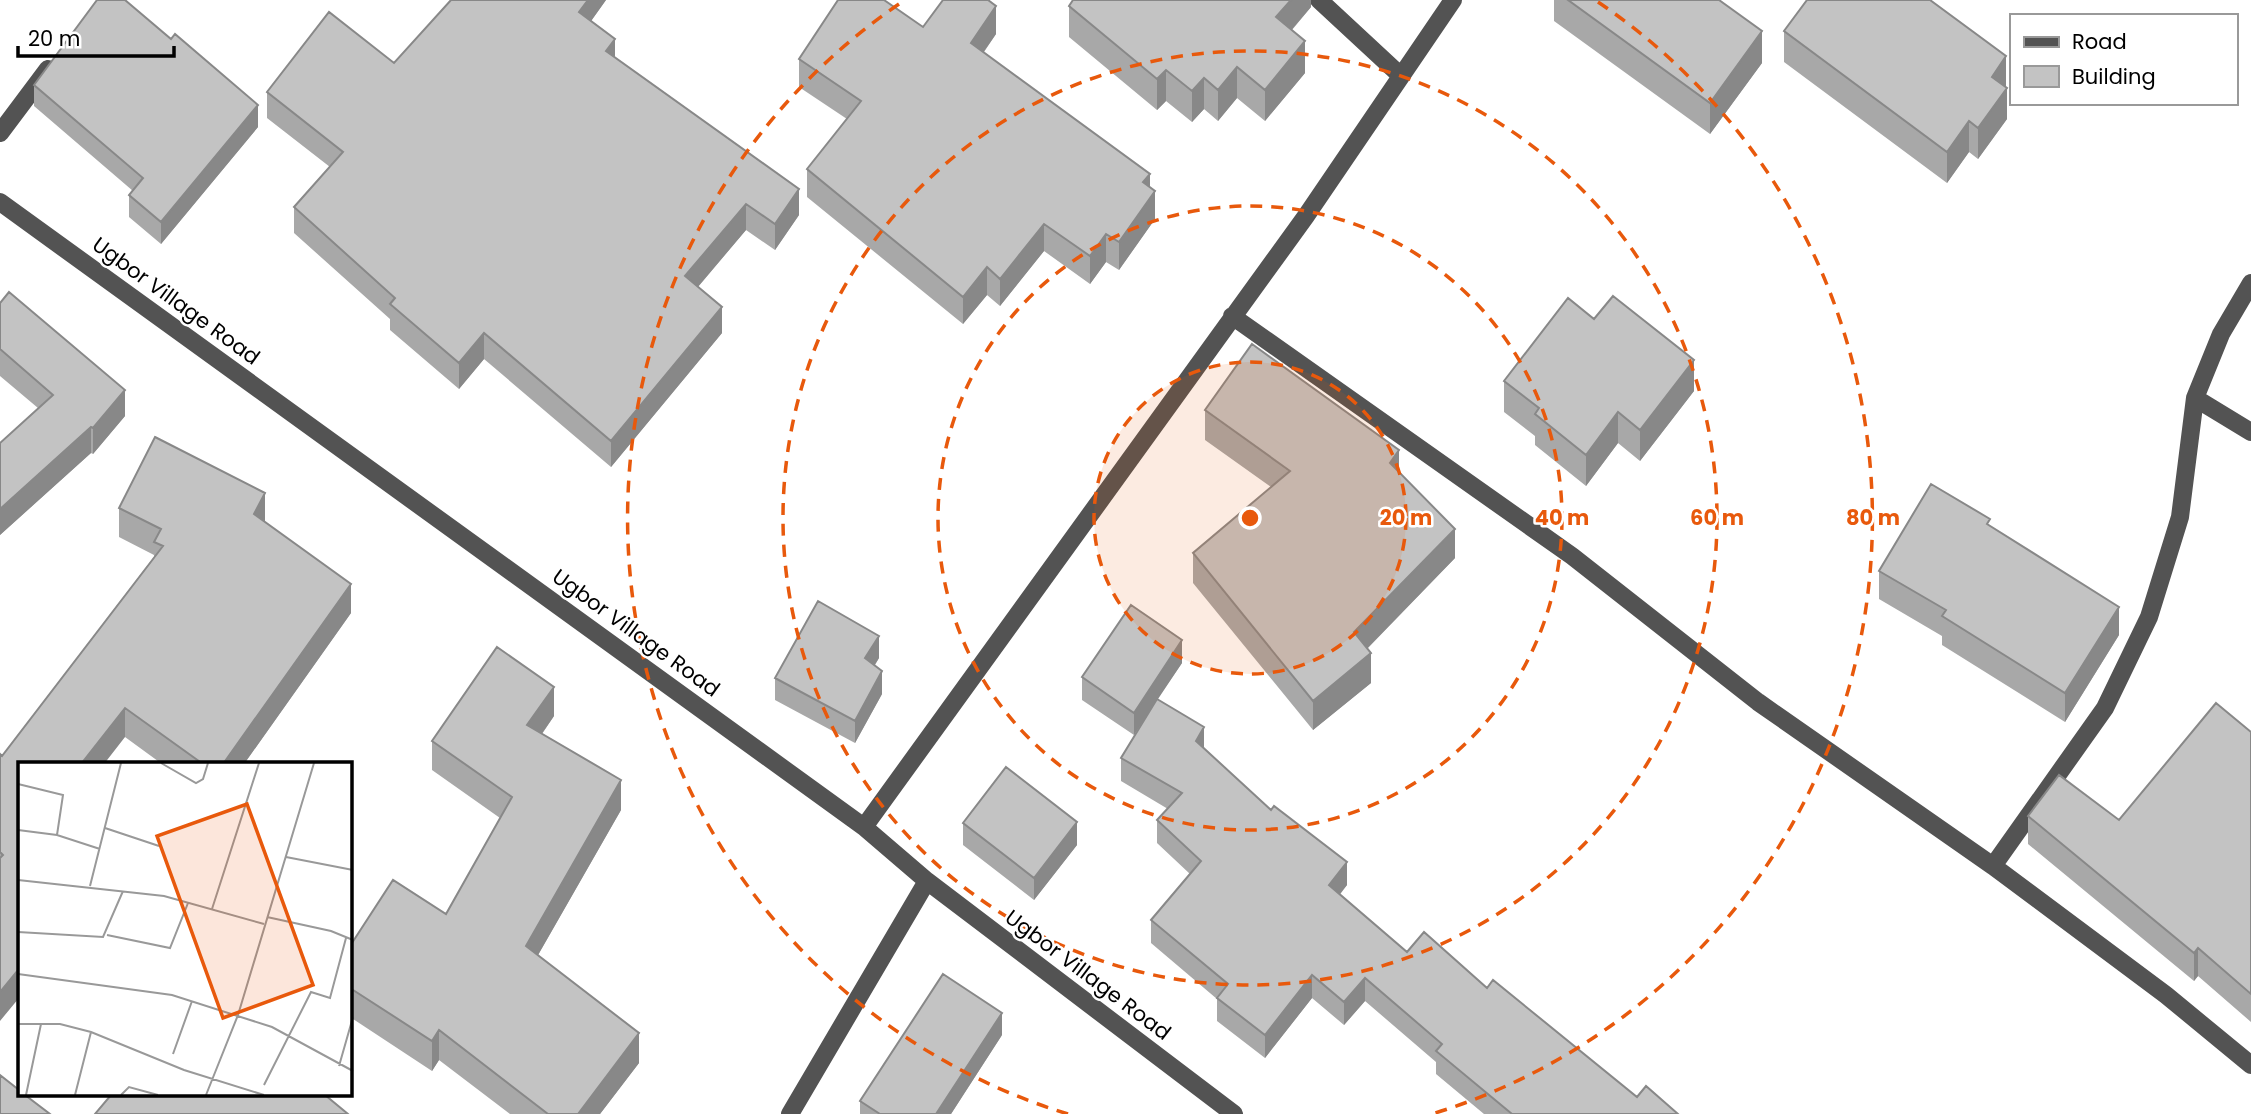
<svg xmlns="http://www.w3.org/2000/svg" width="2251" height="1114" viewBox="0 0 2251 1114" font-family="Poppins,sans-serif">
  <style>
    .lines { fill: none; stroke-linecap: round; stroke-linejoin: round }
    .minor { stroke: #535353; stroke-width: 18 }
    .wall { fill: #a8a8a8 }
    .shaded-wall { fill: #888 }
    .building { fill: #c3c3c3; stroke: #888; stroke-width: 2 }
    .ring { fill: none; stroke: #e8590c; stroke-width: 3.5; stroke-dasharray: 12 9 }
    .labels { text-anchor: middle; stroke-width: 5; stroke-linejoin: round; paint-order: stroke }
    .street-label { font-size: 21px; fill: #000; stroke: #fff }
    .inset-road { fill: none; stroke: #999; stroke-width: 2 }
    .view { fill: #e8590c; fill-opacity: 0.15; stroke: #e8590c; stroke-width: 3.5 }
    .inset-edge { fill: none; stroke: #000; stroke-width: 3.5 }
    .centre { fill: #e8590c; stroke: #fff; stroke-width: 3.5 }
    .ring-label { font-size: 21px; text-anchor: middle; font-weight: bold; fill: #e8590c; stroke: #fff; stroke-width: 5; stroke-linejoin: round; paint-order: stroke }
  </style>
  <rect width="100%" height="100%" fill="#fff"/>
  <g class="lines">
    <!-- minor -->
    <path class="minor" d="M1319 0 1401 76
      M0 133 48 69
      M0 202 864 827 927 881 1234 1114
      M1232 316 1572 556 1758 702 1993 866 2166 995 2251 1065
      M2195 398 2251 432
      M864 827 1306 216 1453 0
      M1993 866 2105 708 2149 617 2180 517 2195 398 2221 334 2251 283
      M790 1114 927 881"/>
  </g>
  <!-- wall -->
  <path class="wall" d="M451 0H606L591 21 615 58 799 215 775 250 746 230 698 287 722 333 611 467 484 359 459 389 390 330V319L294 233V207L330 167 267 118V92L394 63Z
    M1311 0V7L1292 30 1305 73 1265 121 1237 98 1218 121 1204 109 1192 122 1166 101 1157 110 1069 37V6Z
    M1554 0H1719L1762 63 1710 134 1554 21Z
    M923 27 996 34 984 52 1150 187 1155 219 1119 270 1106 262 1090 284 1044 251 1000 306 987 295 963 324 807 197V169L847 119 799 87V59Z
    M1784 31 2006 87 2007 119 1978 159 1969 152 1947 183 1784 62Z
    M34 85 258 127 161 244 129 217V195L133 191 34 106Z
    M0 303 125 416 93 454 91 453 0 535V443L38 408 0 376Z
    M1594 319 1694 391 1640 461 1618 443 1586 486 1535 445V436L1504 412V381Z
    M1205 410 1399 472 1455 558 1367 649 1371 683 1313 730 1193 583V553L1271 487 1205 440Z
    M119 508 265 522 351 613 244 764H162L125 737 19 764 0 1021V754L2 756 154 557V555L119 537Z
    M1990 526 2119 635 2065 722 1942 645V636L1879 599V571Z
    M879 658 875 665 882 694 855 743 775 700V678Z
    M1182 663 1157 699 1204 748 1347 885 1339 894 1407 952 1487 988 1637 1097 1678 1114H1484L1436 1074V1062L1365 1001 1344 1025 1312 998 1265 1058 1217 1021V999L1151 943V920L1190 874 1157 843V820L1168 809 1121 781V758L1157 700 1134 735 1082 700V677Z
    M554 716 542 734 621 810 538 955 639 1063 600 1114H510L439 1060 432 1071 350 1017V946L446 914 500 818 432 770V741Z
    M2251 732V1022L2198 976 2194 981 2028 844V816L2119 820Z
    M963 823 1077 845 1034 900 963 845Z
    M1002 1035 951 1114H860V1101Z"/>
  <!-- shaded-wall -->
  <path class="shaded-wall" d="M588 0H606L579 38V12Z
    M1291 0H1311V7L1276 48V17Z
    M996 6V34L971 70V43Z
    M1762 31V63L1710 134V103Z
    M615 39V64L606 51Z
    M1305 41V73L1265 121V90Z
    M2006 56V87L1992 77Z
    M1237 67V98L1218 121V90Z
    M1166 70V101L1157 110V79Z
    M1204 78V109L1192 122V91Z
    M2007 88V119L1978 159V128Z
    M258 105V127L161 244V222Z
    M1969 121V152L1947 183V152Z
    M1150 174V199L1155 191V219L1119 270V242L1143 182Z
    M799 189V215L775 250V224Z
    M746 204V230L685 302V276Z
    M1044 224V251L1000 306V279Z
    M1106 234V262L1090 284V256Z
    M987 267V295L963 324V297Z
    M722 307V333L611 467V441Z
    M484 333V359L459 389V363Z
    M1694 360V391L1640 461V430Z
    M125 390V416L93 454V428Z
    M1618 412V443L1586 486V455Z
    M91 427V453L0 535V509Z
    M1399 450V480L1390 463Z
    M265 493V522L254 514Z
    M1455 529V558L1354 662V632Z
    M351 584V613L244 764H223Z
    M2119 607V635L2065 722V693Z
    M879 636V658L865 680V658Z
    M1182 640V663L1134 735V713Z
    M1371 653V683L1313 730V701Z
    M882 671V694L855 743V721Z
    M554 687V716L527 755V725Z
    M125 708V737L104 764H81Z
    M1204 727V750L1196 741Z
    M621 780V810L526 976V946Z
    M1077 822V845L1034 900V878Z
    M1347 862V885L1329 909V885Z
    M2198 948V976L2194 981V953Z
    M19 969V998L0 1021V992Z
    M1312 975V998L1265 1058V1035Z
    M1365 978V1001L1344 1025V1002Z
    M1002 1013V1035L951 1114H936Z
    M439 1030V1060L432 1071V1041Z
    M639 1033V1063L600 1114H578Z"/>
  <!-- building -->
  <path class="building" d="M97 0H125L171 39 175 34 258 105 161 222 129 195 143 178 34 85Z
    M451 0H588L579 12 615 39 606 51 799 189 775 224 746 204 685 276 722 307 611 441 484 333 459 363 390 304 395 298 294 207 343 152 267 92 329 12 394 63Z
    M838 0H884L923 27 943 0H988L996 6 971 43 1150 174 1143 182 1155 191 1119 242 1106 234 1090 256 1044 224 1000 279 987 267 963 297 807 169 861 101 799 59Z
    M1073 0H1291L1276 17 1305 41 1265 90 1237 67 1218 90 1204 78 1192 91 1166 70 1157 79 1069 6Z
    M1568 0H1719L1762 31 1710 103Z
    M1807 0H1930L2006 56 1992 77 2007 88 1978 128 1969 121 1947 152 1784 31Z
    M9 292 125 390 93 428 91 427 0 509V443L53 395 0 349V303Z
    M1613 296 1694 360 1640 430 1618 412 1586 455 1535 414 1539 408 1504 381 1568 298 1594 319Z
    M1252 344 1399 450 1390 463 1455 529 1354 632 1371 653 1313 701 1193 553 1290 471 1205 410Z
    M155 437 265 493 254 514 351 584 223 764H203L125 708 81 764H19V969L0 992V858L3 855 0 852V754L2 756 163 546 154 542 161 529 119 508Z
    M1931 484 1990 519 1987 524 2119 607 2065 693 1942 616 1946 610 1879 571Z
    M818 601 879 636 865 658 882 671 855 721 775 678Z
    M1131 605 1182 640 1134 713 1082 677Z
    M497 647 554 687 527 725 621 780 526 946 639 1033 578 1114H548L439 1030 432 1041 350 988V946L393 880 446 914 512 797 432 741Z
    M1157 699 1204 727 1196 741 1271 810 1274 806 1347 862 1329 885 1407 952 1424 932 1487 988 1493 980 1637 1097 1646 1086 1678 1114H1512L1436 1051 1442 1044 1365 978 1344 1002 1312 975 1265 1035 1217 998 1228 984 1151 920 1201 861 1157 820 1182 793 1121 758Z
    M2216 703 2251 732V994L2198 948 2194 953 2028 816 2059 775 2119 820Z
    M1006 767 1077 822 1034 878 963 823Z
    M943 974 1002 1013 936 1114H880L860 1101Z
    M0 1075 19 1090V1095H25L50 1114H0Z
    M111 1095H325L348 1114H95Z"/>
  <!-- distance rings -->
  <circle cx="1250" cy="518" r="156" fill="#e8590c" fill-opacity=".12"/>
  <g class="ring">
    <circle cx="1250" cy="518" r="156"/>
    <circle cx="1250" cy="518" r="312"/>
    <circle cx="1250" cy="518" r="467"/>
    <path d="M1068 1114A623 623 0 0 1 902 2M1598 2A623 623 0 0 1 1432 1114"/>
  </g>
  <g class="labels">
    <!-- street labels -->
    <g class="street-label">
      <text transform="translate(176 301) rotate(36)" y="7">Ugbor Village Road</text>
      <text transform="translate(636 633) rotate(36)" y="7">Ugbor Village Road</text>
      <text transform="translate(1088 975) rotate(37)" y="7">Ugbor Village Road</text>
    </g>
  </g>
  <!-- overview -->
  <g transform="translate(18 762)">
    <rect width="334" height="334" fill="#fff"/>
    <path class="inset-road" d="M143 1 178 21 185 17 190 1M0 22 45 33 39 73M87 66 141 84M0 68 39 73 82 87M268 95 335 108M0 118 146 134 246 162M72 124 103 1M194 147 241 1M249 155 313 169 335 178M0 170 85 175 105 129M89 173 152 186 170 141M0 212 154 233 254 265 335 309M0 262H42L73 270 166 308 246 333M155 292 174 239M321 304 335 255M246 323 293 230 312 236 328 176M8 333 23 262M57 333 73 270M103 333 111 325 140 333M188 333 220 253 296 1"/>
    <path class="view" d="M229 42 295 223 205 256 139 74Z"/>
    <rect width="334" height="334" class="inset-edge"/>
  </g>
  <circle cx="1250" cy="518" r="10" class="centre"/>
  <g class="ring-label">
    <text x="1406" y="525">20 m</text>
    <text x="1562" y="525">40 m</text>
    <text x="1717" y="525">60 m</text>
    <text x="1873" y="525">80 m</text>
  </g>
  <!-- legend -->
  <rect x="2010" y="14" width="228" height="91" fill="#ffffff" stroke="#999999" stroke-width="2"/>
  <rect x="2024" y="37" width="35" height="10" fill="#535353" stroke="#999999" stroke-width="2"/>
  <text x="2072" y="49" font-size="21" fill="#000000">Road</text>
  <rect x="2024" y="66" width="35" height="21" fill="#c3c3c3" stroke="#999999" stroke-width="2"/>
  <text x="2072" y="84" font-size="21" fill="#000000">Building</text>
  <!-- scale -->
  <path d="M18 46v10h156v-10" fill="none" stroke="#000000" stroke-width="3.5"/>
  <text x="28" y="46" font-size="21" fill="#000000" stroke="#ffffff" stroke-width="5" paint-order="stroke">20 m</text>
</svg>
